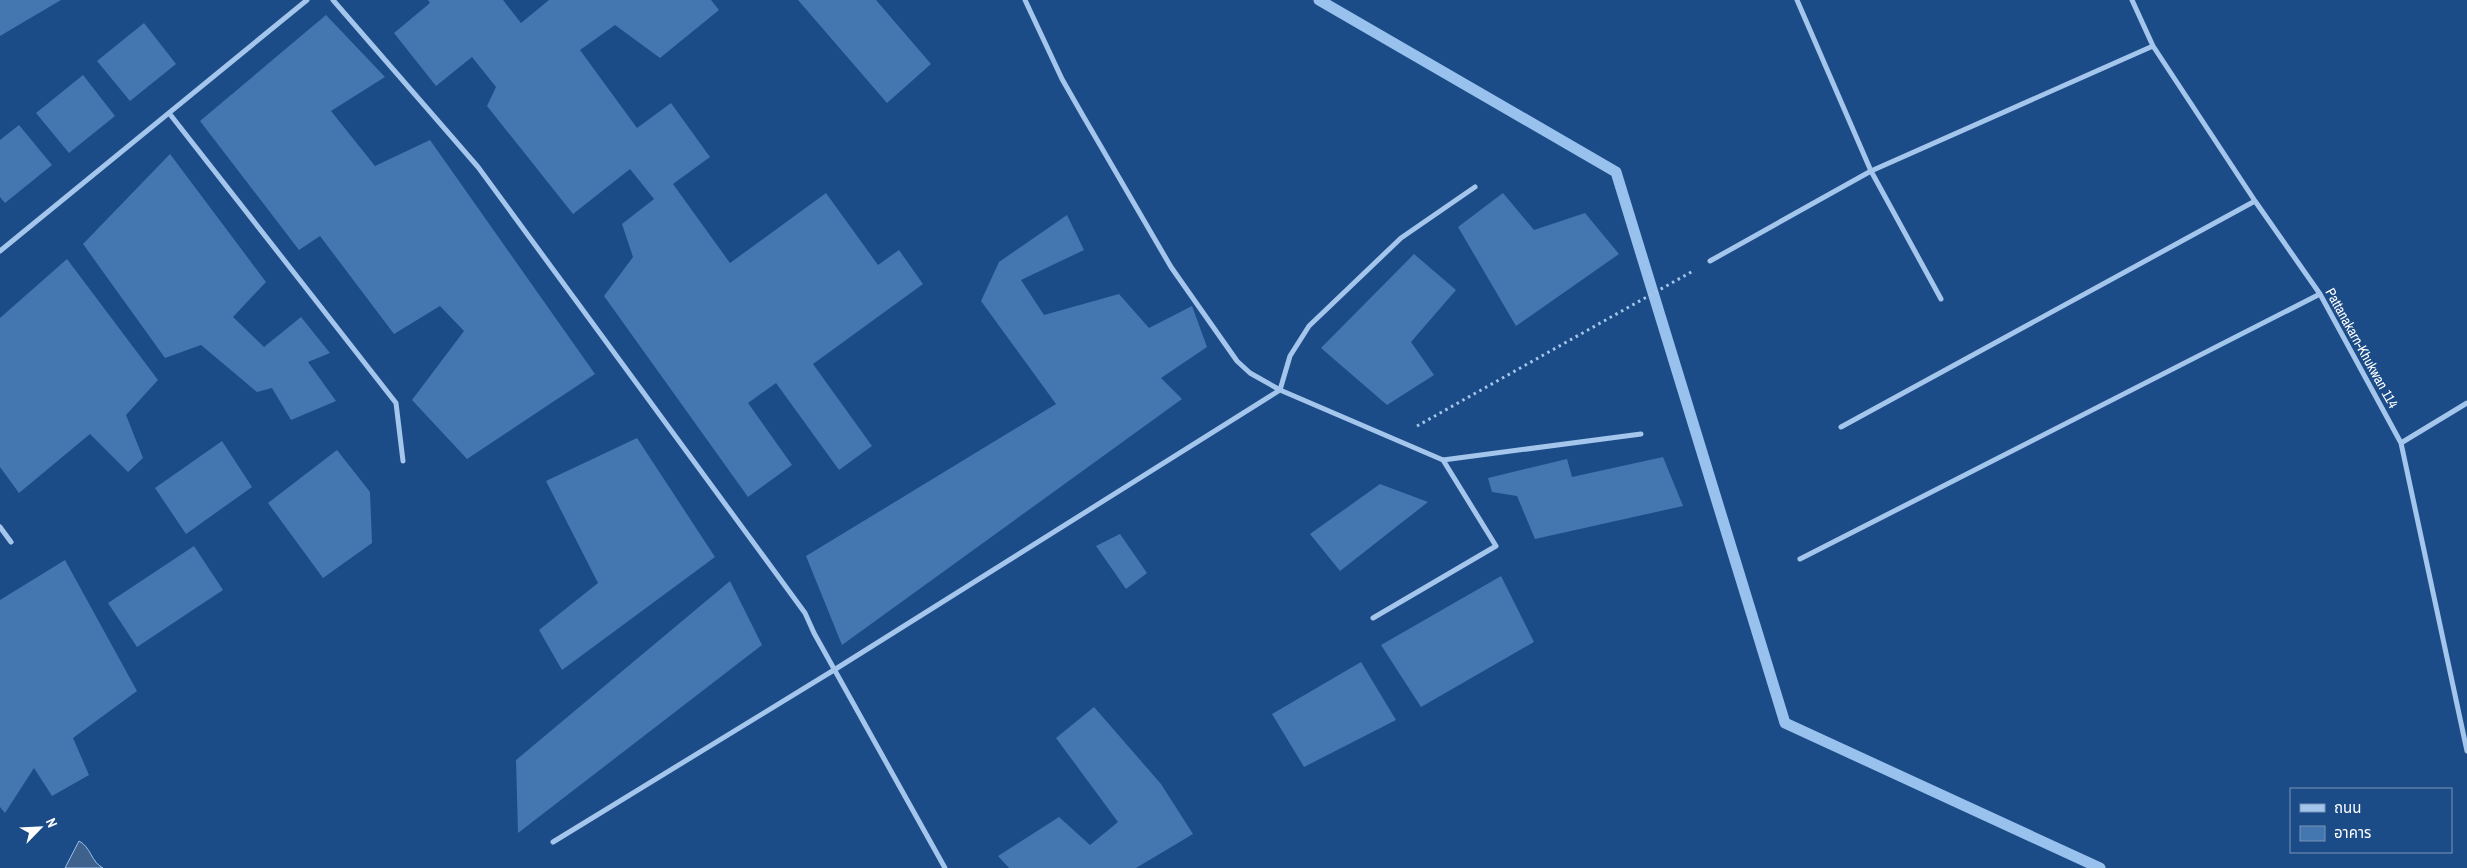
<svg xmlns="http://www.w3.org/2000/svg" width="2467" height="868" viewBox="0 0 2467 868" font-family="'Archivo Narrow','Noto Sans Thai',sans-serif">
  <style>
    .water { fill: #3f628d; stroke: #98c1ed }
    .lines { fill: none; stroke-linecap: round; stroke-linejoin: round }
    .stream { stroke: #98c1ed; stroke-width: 11 }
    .building { fill: #4476b0 }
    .path { stroke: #a5c6ec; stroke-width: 3; stroke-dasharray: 2.5 4; stroke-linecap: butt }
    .street { stroke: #a5c6ec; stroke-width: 5 }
    .labels { text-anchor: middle; stroke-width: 4.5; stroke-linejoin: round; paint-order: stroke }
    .street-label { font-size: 14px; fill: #fff; stroke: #1c4c87 }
  </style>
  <rect width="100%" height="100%" fill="#1c4c87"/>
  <!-- water -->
  <path class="water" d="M79 841C91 847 91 862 103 868H65Z"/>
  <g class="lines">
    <!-- stream -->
    <path class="stream" d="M1319 0 1616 172 1785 723 2100 868"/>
  </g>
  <!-- building -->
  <path class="building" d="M0 0H61L0 36Z
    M428 0H503L521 23 549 0H711L719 10 660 58 615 25 580 50 637 128 671 103 710 157 673 184 730 263 826 193 878 265 899 250 923 284 813 364 872 446 839 470 776 383 748 403 792 465 748 497 604 296 633 257 622 224 654 199 630 169 573 214 487 106 496 87 472 57 436 86 394 33 430 3Z
    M798 0H876L931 64 887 103Z
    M326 15 385 77 331 111 375 166 430 140 595 374 467 459 412 400 464 331 440 306 394 334 320 236 299 250 200 121Z
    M144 23 176 64 130 101 97 61Z
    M83 75 115 116 69 153 36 113Z
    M19 125 52 165 5 203 0 197V140Z
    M170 154 266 282 233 317 264 347 301 317 330 353 308 362 336 401 291 420 272 388 257 392 201 345 165 358 83 244Z
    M1503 193 1534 230 1585 213 1619 254 1516 326 1458 227Z
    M1067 215 1084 250 1021 280 1044 315 1119 294 1149 328 1192 306 1207 347 1161 378 1182 399 842 645 806 556 1056 404 981 301 999 262Z
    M1414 254 1456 290 1411 342 1434 375 1387 405 1321 348Z
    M67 259 158 380 126 415 143 458 128 472 90 434 19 493 0 467V318Z
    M637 438 715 557 562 670 539 630 598 583 546 481Z
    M222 441 252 487 186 534 155 488Z
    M337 450 370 492 372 543 323 578 268 503Z
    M1663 457 1683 506 1535 539 1517 496 1492 492 1488 478 1567 459 1572 477Z
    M1380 484 1428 502 1340 571 1310 534Z
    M1120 534 1147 573 1126 589 1096 546Z
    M194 546 223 590 137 647 108 603Z
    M65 560 137 691 73 738 89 775 52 796 34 768 5 813 0 807V600Z
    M1501 576 1534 642 1421 707 1381 645Z
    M730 581 762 645 518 833 516 760Z
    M1361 662 1396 720 1304 767 1272 714Z
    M1094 707 1161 784 1193 834 1136 868H1009L998 856 1059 817 1090 845 1118 822 1056 738Z"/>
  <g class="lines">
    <!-- path -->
    <path class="path" d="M1417 426 1693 271"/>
    <!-- street -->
    <path class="street" d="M333 0 478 167 805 613 814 633 945 868
      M1025 0 1062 79 1082 114 1171 267 1237 361 1250 373 1280 390 1290 356 1309 326 1401 238 1475 187
      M1797 0 1871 171 1941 299
      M2132 0 2153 46 2255 201 2320 294 2401 443 2467 751
      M169 113 396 403 403 461
      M0 251 307 0
      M1710 261 1871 171 2153 46
      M1841 427 2255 201
      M2401 443 2467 403
      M0 527 11 542
      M1800 559 2320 294
      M1373 618 1496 546 1443 460
      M553 842 834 670 1280 390 1443 460 1641 434"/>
  </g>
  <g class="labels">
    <!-- street labels -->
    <g class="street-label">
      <text transform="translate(2362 348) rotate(61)" y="5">Pattanakarn-Khukwan 114</text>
    </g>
  </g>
  <!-- legend -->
  <rect x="2290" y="788" width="162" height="65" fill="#1c4c87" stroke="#7794b7"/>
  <rect x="2300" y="804" width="25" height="8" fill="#a5c6ec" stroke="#7794b7"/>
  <text x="2334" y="813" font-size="15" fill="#ffffff">ถนน</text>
  <rect x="2300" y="826" width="25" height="15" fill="#4476b0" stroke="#7794b7"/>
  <text x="2334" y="838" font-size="15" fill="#ffffff">อาคาร</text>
  <!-- north arrow -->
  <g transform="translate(40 828) rotate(66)" stroke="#1c4c87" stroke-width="4" paint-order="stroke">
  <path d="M0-4L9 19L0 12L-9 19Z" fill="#ffffff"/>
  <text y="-8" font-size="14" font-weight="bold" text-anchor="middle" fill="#ffffff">N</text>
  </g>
</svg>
